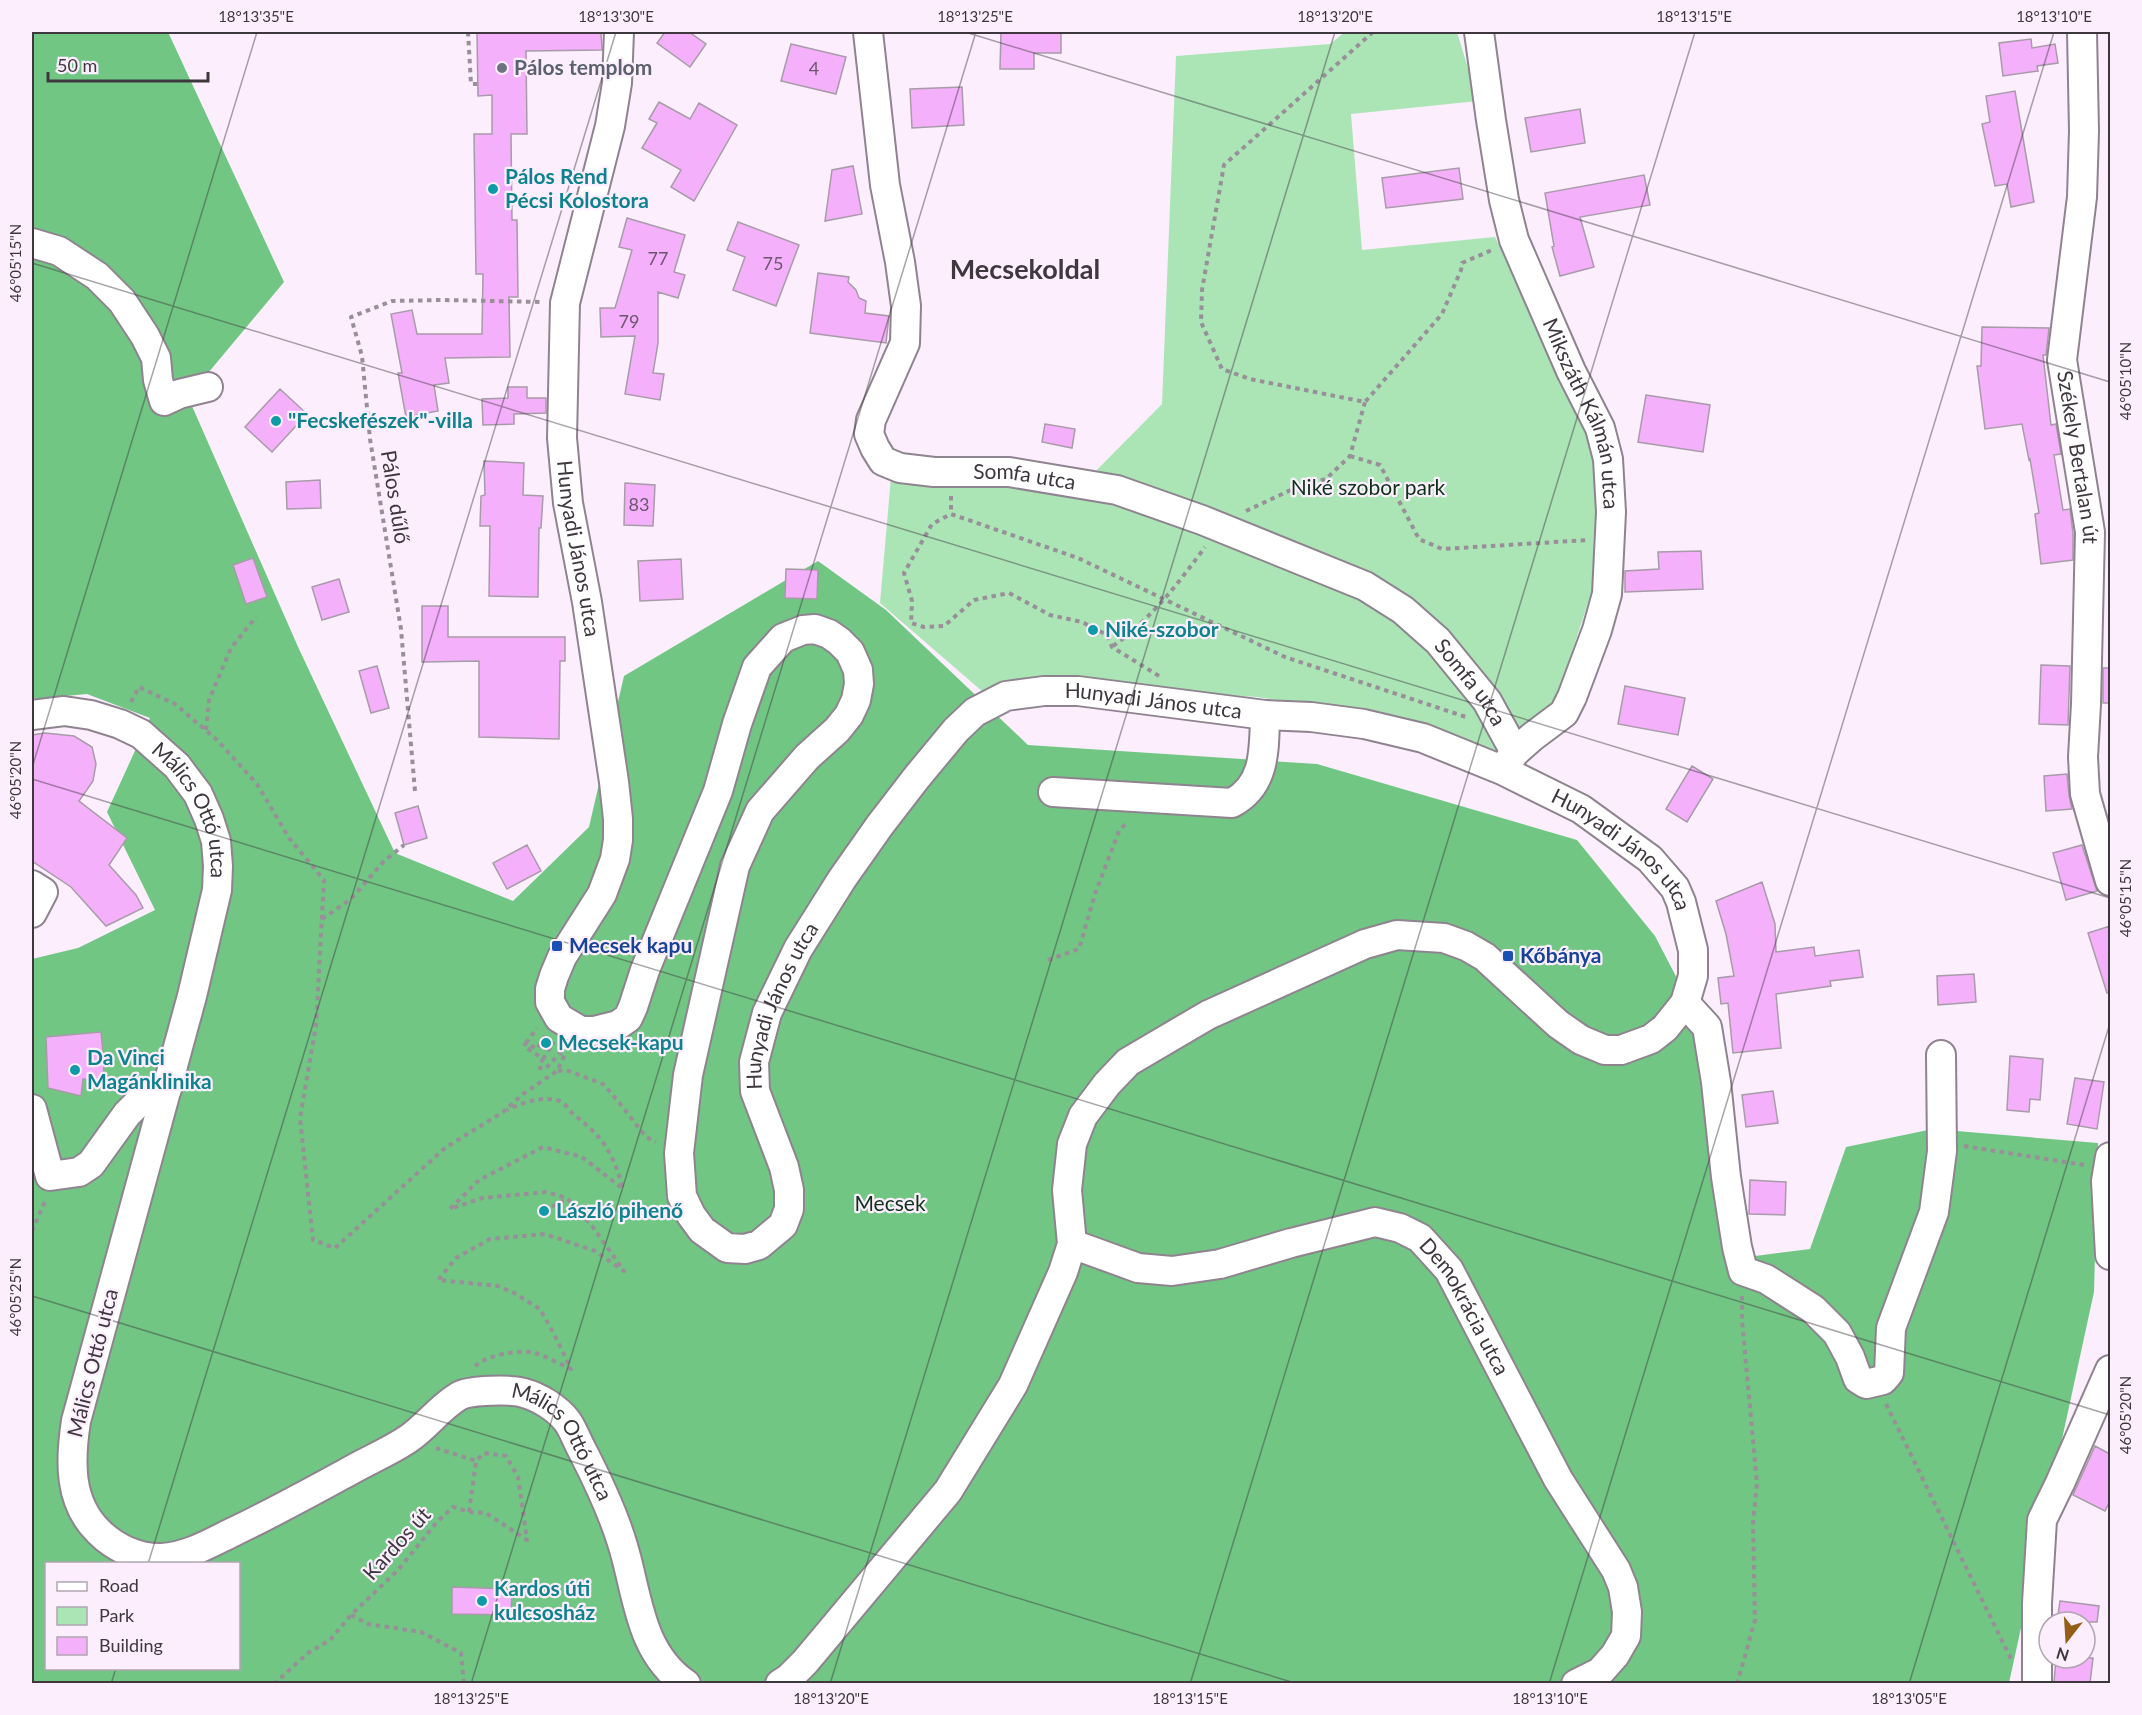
<svg xmlns="http://www.w3.org/2000/svg" width="2142" height="1715" viewBox="0 0 2142 1715" font-family="Lato,sans-serif">
  <style>
    .green { fill: #abe5b6 }
    .forest { fill: #71c684; fill-rule: evenodd }
    .building { fill: #f5b0fb; stroke: #a89ba9; stroke-width: 1.5 }
    .lines { fill: none; stroke-linecap: round; stroke-linejoin: round }
    .minor-casing { stroke: #8f8390; stroke-width: 32 }
    .path { stroke: #988f99; stroke-width: 4; stroke-dasharray: 4.5 4.5; stroke-linecap: butt }
    .minor { stroke: #fff; stroke-width: 28 }
    .ticks { fill: none; stroke: #3e383e; stroke-width: 1.5; stroke-opacity: 0.45 }
    .worship-dot { fill: #6b7280; stroke: #fceefd; stroke-width: 2 }
    .culture-dot { fill: #0f9aa8; stroke: #fceefd; stroke-width: 2 }
    .transit-dot { fill: #1a4fb4; stroke: #fceefd; stroke-width: 2 }
    .labels { text-anchor: middle; stroke-width: 4.5; stroke-linejoin: round; paint-order: stroke }
    .number-label { font-size: 18px; fill: #6c566d }
    .worship-label { font-size: 21px; font-weight: bold; fill: #5b616d; stroke: #fceefd; text-anchor: start }
    .culture-label { font-size: 21px; font-weight: bold; fill: #0d838f; stroke: #fceefd; text-anchor: start }
    .street-label { font-size: 21px; fill: #3e383e; stroke: #fceefd }
    .park-label { font-size: 21px; fill: #0e3218; stroke: #fceefd }
    .transit-label { font-size: 21px; font-weight: bold; fill: #164399; stroke: #fceefd; text-anchor: start }
    .district-label { font-size: 27px; font-weight: bold; fill: #3e383e; stroke: #fceefd }
    .neatline { fill: none; stroke: #3e383e; stroke-width: 2 }
    .ticks-label { font-size: 15px; text-anchor: middle; fill: #3e383e }
  </style>
  <rect width="100%" height="100%" fill="#fceefd"/>
  <!-- green -->
  <path class="green" d="M1345 32H1457L1478 101 1351 114 1362 250 1495 237 1593 440 1603 556 1552 714 1502 760 1388 717 1257 697 1013 681 983 692 880 603 891 477 1087 480 1162 404 1176 56 1330 44Z"/>
  <!-- forest -->
  <path class="forest" d="M32 32H168L284 282 188 397 299 649 395 853 513 901 589 827 624 676 818 561 886 610 1028 745 1317 764 1577 840 1655 936 1708 1038 1740 1258 1810 1249 1846 1147 1933 1129 2098 1143 2094 1292 2009 1683H32V959L78 948 155 910 107 812 150 718 87 694 32 699ZM46 1564H238V1668H46Z"/>
  <!-- building -->
  <path class="building" d="M477 32H601L602 50 526 51 527 134H511L512 220H517L518 297H509L510 357 445 358 449 383 434 385 438 411 406 417 398 373H402L391 314 412 310 417 334H482L483 274H476L474 134H492V95L478 96Z
    M665 32H689L706 44 690 67 657 43Z
    M1001 32H1061V53H1034V69H1000Z
    M2031 39 2032 48 2055 44 2058 63 2037 66 2038 71 2003 76 1999 43Z
    M791 44 846 57 836 94 781 81Z
    M962 87 964 125 912 128 910 89Z
    M2015 91 2034 202 2011 207 2007 184 1995 186 1982 124 1990 122 1986 96Z
    M659 102 690 119 699 103 737 125 694 201 671 187 681 170 642 148 657 123 649 119Z
    M1580 109 1585 143 1531 152 1525 118Z
    M853 166 862 214 825 221 832 170Z
    M1459 168 1463 199 1386 208 1382 178Z
    M1644 175 1650 205 1580 217 1594 267 1560 276 1552 247 1554 246 1545 193Z
    M627 218 685 235 674 272 685 275 678 298 658 292V343L653 373 664 374 660 400 625 394 635 336 601 337 600 308H615L632 250 619 247Z
    M738 222 799 245 776 306 733 290 745 257 727 250Z
    M818 273 849 277 848 282 856 290 859 298 866 301 865 313 889 316 886 343 810 333Z
    M1982 327 2049 328 2046 355H2043L2051 425 2056 424 2061 454 2054 455 2063 510 2070 509 2073 533V560L2041 564 2035 514 2039 513 2030 459 2029 460 2022 424 1985 429 1977 366H1981Z
    M508 387H527V398H546V413L514 414V424L483 425 482 399 508 398Z
    M280 389 307 414 272 452 245 427Z
    M1646 395 1710 405 1703 452 1638 442Z
    M1045 424 1075 429 1072 448 1042 442Z
    M484 461 524 463 523 495 543 496 541 528H539L538 597 489 596 490 526H480L481 496 485 495Z
    M320 480 321 508 287 509 286 482Z
    M625 483 655 485 653 526 624 525Z
    M1701 551 1703 589 1625 592V571L1659 569 1658 552Z
    M253 558 267 597 246 604 233 565Z
    M681 559 683 599 640 601 638 561Z
    M786 569 818 570 817 599 785 598Z
    M339 579 349 612 322 620 312 587Z
    M422 606H448V637H565V661H560L559 739 479 737V661L422 662Z
    M2041 665 2070 666 2068 725 2039 724Z
    M377 666 389 708 371 713 359 671Z
    M2103 668H2110V703H2103Z
    M1625 686 1685 698 1678 735 1618 724Z
    M45 733 74 736 92 747 96 764 93 781 79 801 127 838 109 865 136 895 143 908 106 926 71 887 32 861V735Z
    M1692 766 1713 779 1687 822 1666 809Z
    M2067 774 2069 795 2072 809 2046 811 2044 776Z
    M418 806 427 838 404 845 395 813Z
    M527 845 541 871 507 889 493 863Z
    M2082 845 2097 891 2066 900 2053 853Z
    M1762 882 1775 924 1776 952 1814 947 1815 956 1859 950 1863 977 1830 981 1831 986 1776 994 1781 1048 1733 1053 1728 1003 1721 1004 1718 978 1734 976 1726 934 1716 901Z
    M2110 926V993H2107L2088 933Z
    M1974 974 1976 1002 1938 1005 1937 976Z
    M101 1032 104 1062 103 1083 83 1079 81 1096 48 1088 46 1037Z
    M2010 1056 2043 1059 2040 1100 2030 1099 2029 1112 2007 1110Z
    M2075 1078 2104 1082 2097 1129 2067 1124Z
    M1773 1091 1778 1123 1746 1127 1742 1095Z
    M1750 1180 1786 1182 1785 1215 1749 1214Z
    M2095 1446 2110 1454V1501L2105 1511 2073 1495Z
    M452 1587 512 1589 511 1615 452 1614Z
    M2060 1601 2099 1606 2097 1622H2057Z
    M2056 1658H2093L2090 1683H2054Z"/>
  <g class="lines">
    <defs>
      <g id="minor">
        <path id="s1" d="M619 32 617 83 610 126 565 303 562 438 568 503 587 602 614 782 618 819V840L615 859 602 894 562 957 554 976 550 989V1002L559 1018 581 1031H594L618 1025 628 1018 633 1007 645 970 718 791 737 724 757 667 783 638 803 630 815 629 829 634 839 641 850 652 858 670 859 684 856 700 849 715 837 730 807 757 760 811 735 866 688 1075 679 1153 682 1196 691 1215 702 1230 727 1248 745 1249 759 1245 783 1225 789 1209V1190L784 1167 755 1091 754 1062 767 1013 798 949 842 879 880 825 917 777 956 730 975 712 1006 696 1044 691H1078L1265 715 1311 717 1364 724 1423 738 1502 770 1581 809 1650 859 1675 888 1681 902 1693 950V976L1685 1003 1665 1028 1651 1039 1621 1050H1605L1581 1040 1558 1024 1485 957 1466 946 1444 938 1397 935 1365 944 1208 1015 1128 1062 1107 1084 1083 1116 1072 1144 1067 1190 1072 1244 1063 1272 1013 1385 948 1491 805 1662 789 1678 780 1684"/>
        <path id="s2" d="M868 32 885 185 900 262 906 306 905 343 871 420 869 434 875 448 883 461 900 468 934 472H1009L1117 490 1202 520 1365 586 1403 610 1438 641 1487 701 1515 752"/>
        <path id="s3" d="M1479 32 1491 120 1504 200 1514 240 1571 371 1600 428 1608 459 1611 512 1607 594 1597 630 1572 697 1564 713 1532 737 1515 752 1505 766"/>
        <path id="s4" d="M2082 32 2084 131 2082 197 2062 360 2090 532 2086 704 2083 757 2085 794 2110 881"/>
        <path d="M32 243 59 251 97 276 122 301 145 336 156 358 158 380 164 401 179 394 208 387"/>
        <path id="s5" d="M32 715 64 711 91 715 120 724 141 734 177 766 198 794 209 819 216 841 218 866 217 890 192 996 76 1421C70 1460 68 1502 99 1532 115 1548 139 1559 162 1558 189 1556 210 1543 233 1532 271 1514 309 1493 346 1473 366 1461 389 1452 408 1439 426 1427 440 1407 459 1396 469 1390 512 1389 524 1393 539 1397 557 1408 567 1421 573 1429 577 1441 582 1450 598 1481 613 1512 623 1546 638 1595 639 1652 686 1684"/>
        <path d="M1053 792 1232 803C1266 785 1264 749 1265 715"/>
        <path d="M32 885 43 892 32 913"/>
        <path d="M1685 1003 1707 1027 1716 1082 1726 1177 1737 1247 1743 1271 1766 1279 1813 1309 1837 1333 1850 1357 1858 1379 1866 1384 1883 1380 1889 1373 1891 1328 1934 1212 1942 1151 1941 1055"/>
        <path d="M32 1109 50 1176 79 1172 91 1164 127 1114 140 1101 167 1089"/>
        <path d="M2110 1157 2106 1181 2110 1255"/>
        <path id="s6" d="M1072 1244 1138 1268 1172 1271 1220 1264 1291 1243 1375 1222 1400 1228 1420 1238 1449 1270 1558 1479 1616 1570 1623 1587 1627 1612 1626 1636 1615 1655 1600 1672 1576 1684"/>
        <path d="M2037 1684V1603L2042 1520 2060 1483 2110 1370"/>
      </g>
    </defs>
    <!-- minor casing -->
    <use href="#minor" class="minor-casing"/>
    <!-- path -->
    <path class="path" d="M468 32 471 84H477
      M1373 32 1224 165 1202 290 1201 322 1222 369 1250 379 1365 402 1442 314 1461 270 1462 263 1492 250
      M1350 456 1380 465 1419 539 1442 549 1588 540
      M951 496V514
      M1246 511 1295 488 1326 479 1350 456 1365 402
      M1113 646C1151 619 1177 585 1205 547
      M1159 676 1112 647 1107 635 1082 622 1050 615 1009 593 974 600 944 626 924 627 911 623 912 601 904 573 932 524 951 514 1078 558 1285 657 1469 718
      M131 702 139 687 175 704 217 740 257 784 289 838 324 880 316 1025 300 1118 313 1240 335 1248 445 1148 503 1112 523 1094 557 1071 565 1054 560 1053 545 1069 540 1068 539 1065 543 1059 524 1046 526 1043 537 1049 545 1036
      M206 730 209 700 231 648 256 617
      M415 791 401 629 370 439 362 356 351 317 392 301 441 300 543 302
      M322 919 351 899 384 861 404 845
      M1048 960 1079 949 1095 894 1119 831 1128 821
      M526 1043 537 1028
      M543 1059 554 1042
      M558 1071 566 1070 603 1084 618 1101 646 1137 656 1142
      M1964 1146 2084 1165
      M544 1211 566 1199
      M32 1231 46 1199
      M475 1366C487 1355 519 1349 535 1353 547 1357 560 1364 571 1369L554 1334 540 1309 514 1293 498 1286 438 1280 456 1258 490 1239 545 1234 595 1251 624 1271 592 1226 567 1198 546 1192 482 1198 450 1209 479 1180 543 1147 582 1157 623 1189C613 1152 603 1137 573 1114 569 1110 565 1103 560 1101 543 1095 522 1103 507 1110
      M1886 1404 2012 1661
      M469 1512 476 1461
      M351 1615 368 1624 421 1632 461 1653 464 1684
      M274 1684 308 1653 330 1640 351 1615 398 1570 437 1522 453 1507 469 1512 486 1513 527 1540 518 1477 506 1456 484 1453 476 1461 436 1448
      M1737 1684 1755 1620 1753 1523 1757 1484 1742 1320V1296"/>
    <!-- minor -->
    <use href="#minor" class="minor"/>
  </g>
  <!-- ticks -->
  <path class="ticks" d="M965 32 2110 382M32 263 2110 898M32 768 257 32M32 779 2110 1415M32 1296 1298 1684M148 1564 616 32M111 1684 116 1668M471 1684 976 32M830 1684 1335 32M1190 1684 1695 32M1549 1684 2054 32M1909 1684 2110 1023"/>
  <!-- markers -->
  <circle class="worship-dot" cx="502" cy="68" r="6"/>
  <g class="culture-dot">
    <circle cx="493" cy="189" r="6"/>
    <circle cx="276" cy="421" r="6"/>
    <circle cx="1093" cy="630" r="6"/>
    <circle cx="546" cy="1043" r="6"/>
    <circle cx="75" cy="1070" r="6"/>
    <circle cx="544" cy="1211" r="6"/>
    <circle cx="482" cy="1601" r="6"/>
  </g>
  <g class="transit-dot">
    <rect x="551" y="940" width="12" height="12" rx="3"/>
    <rect x="1502" y="950" width="12" height="12" rx="3"/>
  </g>
  <g class="labels">
    <!-- number labels -->
    <g class="number-label">
      <text x="814" y="75">4</text>
      <text x="658" y="265">77</text>
      <text x="773" y="270">75</text>
      <text x="629" y="328">79</text>
      <text x="639" y="511">83</text>
    </g>
    <!-- worship labels -->
    <g class="worship-label">
      <text x="514" y="75">Pálos templom</text>
    </g>
    <!-- culture labels -->
    <g class="culture-label">
      <text x="505" y="184">Pálos Rend<tspan x="505" dy="24">Pécsi Kolostora</tspan></text>
      <text x="288" y="428">"Fecskefészek"-villa</text>
      <text x="1105" y="637">Niké-szobor</text>
      <text x="558" y="1050">Mecsek-kapu</text>
      <text x="87" y="1065">Da Vinci<tspan x="87" dy="24">Magánklinika</tspan></text>
      <text x="556" y="1218">László pihenő</text>
      <text x="494" y="1596">Kardos úti<tspan x="494" dy="24">kulcsosház</tspan></text>
    </g>
    <!-- street labels -->
    <g class="street-label">
      <text dy="7" stroke="none"><textPath href="#s3" startOffset="399">Mikszáth Kálmán utca</textPath></text>
      <text dy="7" stroke="none"><textPath href="#s4" startOffset="428">Székely Bertalan út</textPath></text>
      <text dy="7" stroke="none"><textPath href="#s2" startOffset="586">Somfa utca</textPath></text>
      <text transform="translate(395 497) rotate(81)" y="7">Pálos dűlő</text>
      <text dy="7" stroke="none"><textPath href="#s1" startOffset="524">Hunyadi János utca</textPath></text>
      <text dy="7" stroke="none"><textPath href="#s2" startOffset="1090">Somfa utca</textPath></text>
      <text dy="7" stroke="none"><textPath href="#s1" startOffset="3080">Hunyadi János utca</textPath></text>
      <text dy="7" stroke="none"><textPath href="#s5" startOffset="208">Málics Ottó utca</textPath></text>
      <text dy="7" stroke="none"><textPath href="#s1" startOffset="3584">Hunyadi János utca</textPath></text>
      <text dy="7" stroke="none"><textPath href="#s1" startOffset="2540">Hunyadi János utca</textPath></text>
      <text dy="7" stroke="none"><textPath href="#s6" startOffset="444">Demokrácia utca</textPath></text>
      <text transform="translate(93 1363) rotate(-76)" y="7">Málics Ottó utca</text>
      <text dy="7" stroke="none"><textPath href="#s5" startOffset="1504">Málics Ottó utca</textPath></text>
      <text transform="translate(397 1544) rotate(-48)" y="7">Kardos út</text>
    </g>
    <!-- park labels -->
    <g class="park-label">
      <text x="1368" y="495">Niké szobor park</text>
      <text x="890" y="1211">Mecsek</text>
    </g>
    <!-- transit labels -->
    <g class="transit-label">
      <text x="569" y="953">Mecsek kapu</text>
      <text x="1520" y="963">Kőbánya</text>
    </g>
    <!-- district labels -->
    <g class="district-label">
      <text x="1025" y="279">Mecsekoldal</text>
    </g>
  </g>
  <!-- border -->
  <rect width="2142" height="1715" fill="none" stroke="#fceefd" stroke-width="66"/>
  <!-- legend -->
  <rect x="45" y="1562" width="195" height="108" fill="#fceefd" stroke="#b0a5b1" stroke-width="1.5"/>
  <rect x="57" y="1582" width="30" height="9" fill="#ffffff" stroke="#b0a5b1" stroke-width="1.5"/>
  <text x="99" y="1592" font-size="18" fill="#3e383e">Road</text>
  <rect x="57" y="1607" width="30" height="18" fill="#abe5b6" stroke="#b0a5b1" stroke-width="1.5"/>
  <text x="99" y="1622" font-size="18" fill="#3e383e">Park</text>
  <rect x="57" y="1637" width="30" height="18" fill="#f5b0fb" stroke="#b0a5b1" stroke-width="1.5"/>
  <text x="99" y="1652" font-size="18" fill="#3e383e">Building</text>
  <!-- north arrow -->
  <g transform="translate(2067 1640) rotate(197)"><circle r="28" fill="#fceefd" stroke="#b0a5b1" stroke-width="1.5"/>
  <path d="M0-4.5L10 22L0 15L-10 22Z" fill="#955e16"/>
  <text y="-9" font-size="16" font-weight="bold" text-anchor="middle" fill="#3e383e">N</text>
  </g>
  <!-- scale -->
  <path d="M48 72v9h160v-9" fill="none" stroke="#3e383e" stroke-width="3"/>
  <text x="57" y="72" font-size="18" fill="#3e383e" stroke="#fceefd" stroke-width="4.5" paint-order="stroke">50 m</text>
  <rect x="33" y="33" width="2076" height="1649" class="neatline"/>
  <g class="ticks-label">
    <text x="256" y="22">18°13'35"E</text>
    <text x="616" y="22">18°13'30"E</text>
    <text x="975" y="22">18°13'25"E</text>
    <text x="1335" y="22">18°13'20"E</text>
    <text x="1694" y="22">18°13'15"E</text>
    <text x="2054" y="22">18°13'10"E</text>
    <text transform="translate(16 263) rotate(-90)" y="5">46°05'15"N</text>
    <text transform="translate(2126 381) rotate(-90)" y="5">46°05'10"N</text>
    <text transform="translate(16 780) rotate(-90)" y="5">46°05'20"N</text>
    <text transform="translate(2126 898) rotate(-90)" y="5">46°05'15"N</text>
    <text transform="translate(16 1297) rotate(-90)" y="5">46°05'25"N</text>
    <text transform="translate(2126 1415) rotate(-90)" y="5">46°05'20"N</text>
    <text x="471" y="1704">18°13'25"E</text>
    <text x="831" y="1704">18°13'20"E</text>
    <text x="1190" y="1704">18°13'15"E</text>
    <text x="1550" y="1704">18°13'10"E</text>
    <text x="1909" y="1704">18°13'05"E</text>
  </g>
</svg>
